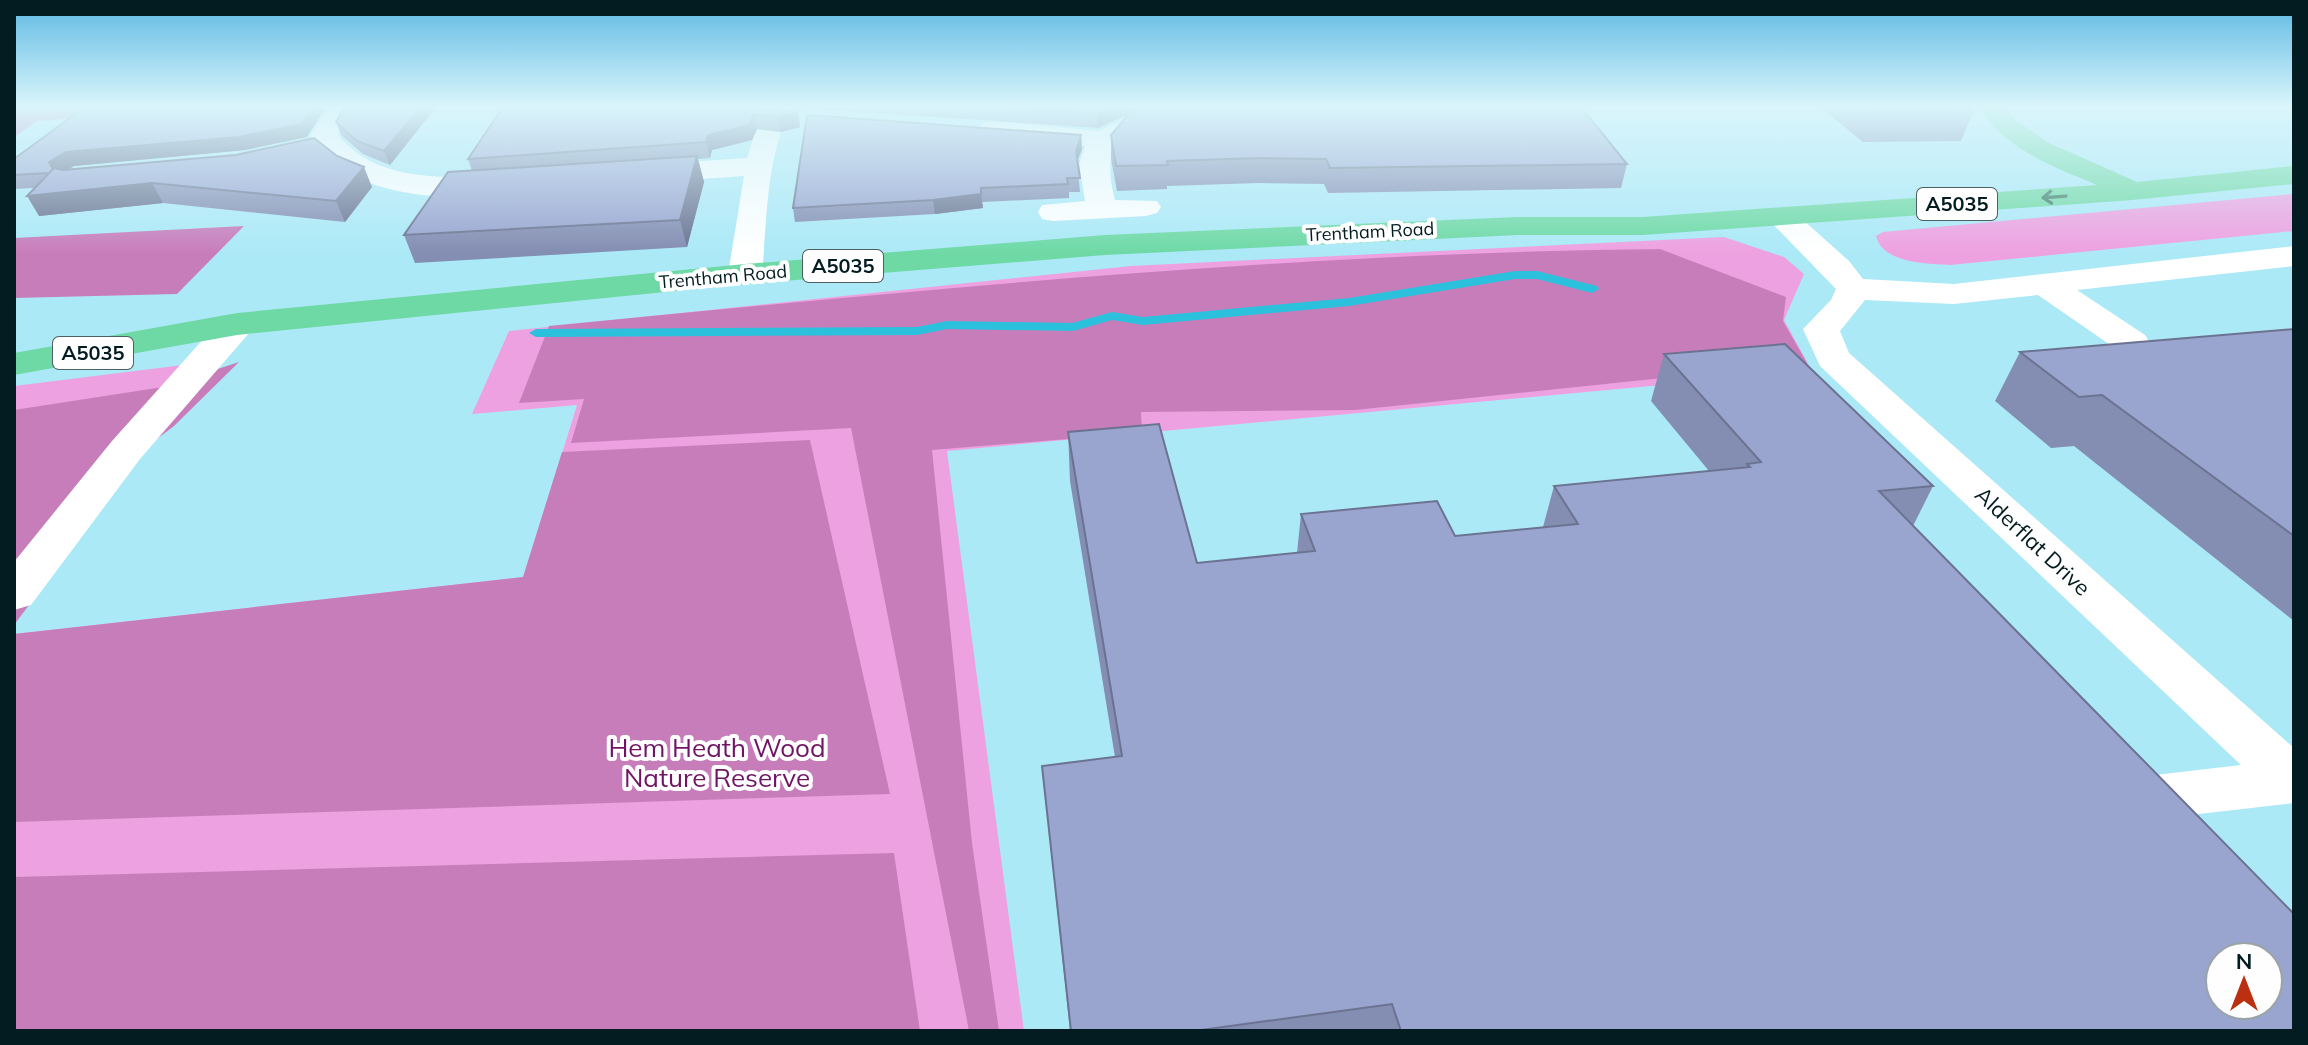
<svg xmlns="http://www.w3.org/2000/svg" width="2308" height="1045" viewBox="0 0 2308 1045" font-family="Mulish,sans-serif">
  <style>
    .green { fill: #eea1e0 }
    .forest { fill: #c87dbb }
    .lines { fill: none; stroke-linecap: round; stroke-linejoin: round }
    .stream { fill: #2bc1dc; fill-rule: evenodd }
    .minor { fill: #fff; fill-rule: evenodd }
    .major { fill: #6fd9a6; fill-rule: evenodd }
    .wall { fill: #848db2 }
    .shaded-wall { fill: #6b7391 }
    .building { fill: #99a4cf; stroke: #6b7391; stroke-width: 2; fill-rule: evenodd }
    .oneway { stroke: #397a64 }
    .labels { text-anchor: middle; stroke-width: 8; stroke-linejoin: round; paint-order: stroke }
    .far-street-label { font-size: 18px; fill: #031c21; stroke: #fefefe }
    .shield { fill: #fefefe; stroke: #4e6063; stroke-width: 2 }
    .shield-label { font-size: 20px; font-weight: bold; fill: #031c21 }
    .street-label { font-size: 22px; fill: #031c21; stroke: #fefefe }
    .near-park-label { font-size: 26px; fill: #701465; stroke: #fefefe }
  </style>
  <rect width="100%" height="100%" fill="#ace9f7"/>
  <!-- green -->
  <path class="green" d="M2294 194V231L1950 265C1928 264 1882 263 1876 236L1883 232Z
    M1724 237 1784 257 1804 274 1784 320 1812 371 947 451 1024 1031H14V634L524 577 577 405 472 414 509 331 1131 266Z
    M183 365 101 451 14 484V386Z"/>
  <!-- forest -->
  <path class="forest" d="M14 107H95L80 118 37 121 14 137Z
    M244 226 177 294 14 298V238Z
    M1660 249 1786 297 1783 321 1807 363 1355 410 1141 412 1142 433 932 450 972 843 999 1031H969L851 428 571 443 584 399 519 403 549 326C919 290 1288 253 1660 249Z
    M239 362 174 426 149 445 14 625V410L163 387Z
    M810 440 890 794 14 822V634L523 577 562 452Z
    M894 853 920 1031H14V877Z"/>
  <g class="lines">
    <!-- stream -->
    <path class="stream" d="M1515 271H1537L1597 286 1599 289 1592 293 1537 279H1515L1349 306 1143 325 1112 320 1073 331 947 329 917 335 536 337 529 333 536 329 917 327 947 321 1072 323 1112 312 1143 317 1349 298Z"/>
    <!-- minor -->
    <path class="minor" d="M328 107H355L338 135C376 182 443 178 498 176L508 179 513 185 508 191C461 203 387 197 344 171 330 162 320 150 310 136Z
      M767 107H793C766 149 767 224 762 274L757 281 745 284 733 281 728 274 744 176 642 183 632 180 627 174 632 168 642 165 747 158 760 118Z
      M1149 107H1186L1182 113C1128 132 1098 134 1115 200L1157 201 1161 207 1157 213 1146 216 1053 221 1042 219 1038 212 1042 205 1085 201 1079 164 1085 146 993 137 983 135 979 129 983 123 993 121 1099 131Z
      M1781 208 1792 210 1849 261 1863 279 1954 284 2294 246V266L2077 290 2145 335 2150 343 2145 351 2132 354 2119 351 2038 295 1954 304 1865 300 1840 331 1849 353 2294 748V803L2138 821 2118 815 2110 799 2118 783 2138 777 2241 765 1820 366 1803 329 1831 300 1836 289 1766 217 1770 210Z
      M237 313 250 316 255 324 250 332 140 459 31 605 14 610V562L112 441 224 316Z"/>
    <!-- major -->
    <path class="major" d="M1983 107H2005L2015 120 2047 142 2137 182 2294 166V184L2132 200 1643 235H1518L1105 255 745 284 237 335 14 375V353L237 313 745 264 1105 235 1518 217H1643L2097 185C2052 166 2010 152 1981 110Z"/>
  </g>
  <!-- wall -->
  <path class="wall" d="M85 107 307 137 245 150 74 166 67 170 372 187 345 222 163 203 39 216 34 188 14 189V175Z
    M436 107 390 165 363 154 341 135 336 122Z
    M503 107H762L761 108 798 112 800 127 781 132 757 129 752 140 712 150 710 158 698 159 704 182 687 247 415 263 404 235 472 171 468 159Z
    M787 107H1141V108L1098 128Z
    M1820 107H1975L1961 141 1863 142Z
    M1081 135 1082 149 1077 161 1080 192H1069V198L982 202 983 208 935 214 795 222 793 208Z
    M1111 135 1627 164 1621 188 1328 193 1324 184 1259 183 1167 186V189L1117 191 1111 159Z
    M2294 329V621L2074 446 2051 448 1995 401 2020 352Z
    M1664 354 1933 486 1913 526 2294 1031H1070L1042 766 1115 757 1070 481 1068 432 1197 563 1297 553 1301 514 1455 536 1543 527 1554 486 1709 471 1651 401Z"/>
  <!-- shaded-wall -->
  <path class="shaded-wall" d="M313 107H326L307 137 245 150 74 166 57 176 49 162 66 152Z
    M421 107H436L390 165 384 151Z
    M1112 107H1141V108L1098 128V113Z
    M798 112 800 127 781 132 778 117Z
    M754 114 757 129 752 140 712 150 710 158 706 142 708 135Z
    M1081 135 1082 149 1076 164V151Z
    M697 156 704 182 687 247 680 220Z
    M364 167 372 187 345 222 336 201Z
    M152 183 163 203 39 216 27 196Z
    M981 194 983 208 935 214 933 200Z"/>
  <!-- building -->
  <path class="building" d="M85 107H313L302 124 238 137 66 152 49 162 53 169 49 173 14 175V159Z
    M344 107H421L384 151 357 141 336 122Z
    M503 107H760V108L798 112 778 117 754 114 749 125 708 135 706 142 468 159Z
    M1002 107H1112L1098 113Z
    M1148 107H1581L1627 164 1330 168 1326 159 1260 158 1167 161 1168 165 1116 166 1111 135 1127 116Z
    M1873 107H1975L1875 109Z
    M807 115 1081 135 1076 151 1080 178H1067L1068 184 981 188V194L933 200 793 208Z
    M314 138 337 156 364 167 336 201 152 183 27 196 54 168 63 170 236 155Z
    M697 156 680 220 404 235 448 172Z
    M2294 329V536L2102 395 2079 397 2020 352Z
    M1785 344 1933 486 1879 491 2294 914V1031H1401L1392 1004 1194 1031H1071L1042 766 1122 756 1068 432 1159 424 1197 563 1315 551 1301 514 1437 501 1455 536 1578 524 1554 486 1750 467 1747 464 1761 462 1664 354ZM2220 957H2268V1005H2220Z"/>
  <!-- one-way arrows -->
  <defs><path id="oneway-shaft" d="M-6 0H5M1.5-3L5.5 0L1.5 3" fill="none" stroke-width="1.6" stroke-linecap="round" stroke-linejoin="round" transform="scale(2)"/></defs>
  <use class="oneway" href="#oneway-shaft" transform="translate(2054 197) rotate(176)"/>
  <!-- sky -->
  <linearGradient id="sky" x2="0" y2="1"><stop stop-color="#5cb9e3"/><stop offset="0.42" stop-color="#daf5fb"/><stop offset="1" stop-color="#daf5fb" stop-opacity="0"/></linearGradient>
  <rect width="2308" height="253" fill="url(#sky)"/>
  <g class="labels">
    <!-- far-street labels -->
    <g class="far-street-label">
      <text transform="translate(1370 232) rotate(-3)" y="6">Trentham Road</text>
      <text transform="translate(723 277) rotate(-5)" y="6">Trentham Road</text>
    </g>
    <!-- shield labels -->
    <g class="shield">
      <rect x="1917" y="188" width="80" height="32" rx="6"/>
      <rect x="803" y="250" width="80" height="32" rx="6"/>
      <rect x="53" y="337" width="80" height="32" rx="6"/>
    </g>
    <g class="shield-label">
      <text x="1957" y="211">A5035</text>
      <text x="843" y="273">A5035</text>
      <text x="93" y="360">A5035</text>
    </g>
    <!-- street labels -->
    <g class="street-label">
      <text transform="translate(2033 541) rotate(43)" y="8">Alderflat Drive</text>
    </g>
    <!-- near-park labels -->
    <g class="near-park-label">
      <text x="717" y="757">Hem Heath Wood<tspan x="717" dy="30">Nature Reserve</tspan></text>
    </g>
  </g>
  <!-- border -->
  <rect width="2308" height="1045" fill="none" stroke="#031c21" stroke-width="32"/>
  <!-- north arrow -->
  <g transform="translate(2244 981)"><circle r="38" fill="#fefefe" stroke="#9aa4a6" stroke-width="2"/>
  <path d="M0-6L14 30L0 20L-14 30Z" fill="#bb3010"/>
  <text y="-12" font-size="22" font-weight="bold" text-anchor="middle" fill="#031c21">N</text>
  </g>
</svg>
